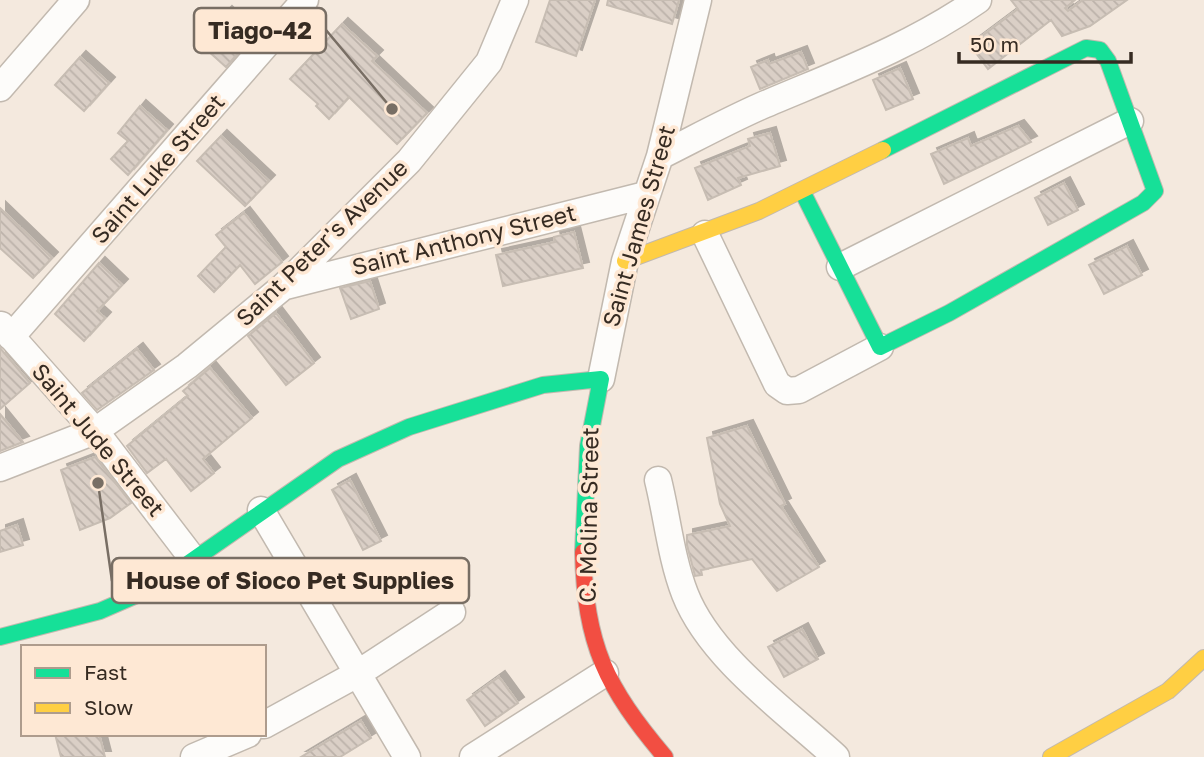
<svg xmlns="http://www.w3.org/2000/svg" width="1204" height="757" viewBox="0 0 1204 757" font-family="'Golos Text',sans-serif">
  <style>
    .building { fill: url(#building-back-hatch); stroke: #c7bdb3; stroke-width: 2; filter: url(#shadow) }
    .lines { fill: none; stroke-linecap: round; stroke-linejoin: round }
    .street-casing { stroke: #c2b9af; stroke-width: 29 }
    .fast-casing { stroke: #c2b9af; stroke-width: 18 }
    .slow-casing { stroke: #c2b9af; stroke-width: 18 }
    .jam-casing { stroke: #c2b9af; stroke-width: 18 }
    .street { stroke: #fdfcfa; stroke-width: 26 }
    .fast { stroke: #16e098; stroke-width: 16 }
    .slow { stroke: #ffcf43; stroke-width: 16 }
    .jam { stroke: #f24e42; stroke-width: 16 }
    .labels { text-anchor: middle; stroke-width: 7; stroke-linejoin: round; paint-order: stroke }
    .street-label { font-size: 23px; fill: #362b22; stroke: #fee8d4 }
    .leader { fill: none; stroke: #786e64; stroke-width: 2.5 }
    .callout-dot { fill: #786e64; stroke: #fee8d4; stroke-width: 2.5 }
    .callout { fill: #fee8d4; stroke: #786e64; stroke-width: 2.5 }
    .callout-label { font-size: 24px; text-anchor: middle; font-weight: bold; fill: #362b22 }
  </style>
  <defs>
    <pattern id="building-back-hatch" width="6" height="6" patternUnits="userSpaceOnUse" patternTransform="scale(1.75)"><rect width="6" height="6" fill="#dacfc6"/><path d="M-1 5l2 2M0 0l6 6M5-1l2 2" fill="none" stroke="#bcb2aa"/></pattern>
    <filter id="shadow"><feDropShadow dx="6" dy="-6" stdDeviation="0" flood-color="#0004"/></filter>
  </defs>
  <rect width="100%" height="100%" fill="#f4e9de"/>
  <!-- building -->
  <path class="building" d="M550 0H595L576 56 536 42Z
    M608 0H679L672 24 607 5Z
    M1011 0H1075L1065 8 1068 11 1083 0H1127L1090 26 1062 36 1051 20 988 69 970 45 1018 9Z
    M226 12 252 37 226 67 198 42Z
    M342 24 377 56 372 61 427 113 397 144 349 97 329 119 316 106 318 104 290 79Z
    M801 52 808 69 760 89 751 67 768 60 769 64Z
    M80 57 109 83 84 111 55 85Z
    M900 68 913 99 886 110 873 80Z
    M140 106 167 130 128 175 111 159 128 141 118 133Z
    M1018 126 1031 142 944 184 931 154 968 138 971 146Z
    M770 133 780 166 738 178 741 185 708 200 695 168 750 146 748 139Z
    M221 136 269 181 245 206 197 161Z
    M1064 183 1078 210 1048 225 1035 198Z
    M0 208 52 258 33 278 0 248Z
    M244 213 282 262 255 284 240 265 214 292 198 276 226 247 216 235Z
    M574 232 583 268 503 286 496 255 555 242 554 237Z
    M1127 246 1142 275 1104 294 1089 265Z
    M99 263 122 285 97 311 105 318 84 341 55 314Z
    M370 281 379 309 351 319 340 288Z
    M276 313 314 363 286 385 248 336Z
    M0 348 30 383 0 409Z
    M137 349 154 370 97 410 82 393Z
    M210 368 252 418 203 459 214 473 191 491 166 459 147 473 127 446 188 396 183 391Z
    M0 414 23 442 0 451Z
    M747 426 785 504 781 506 819 567 777 591 752 559 701 570 702 575 695 576 687 545V535L730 526 720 504 707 438Z
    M95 457 131 503 110 518 80 530 61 470Z
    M350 480 381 541 363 550 332 490Z
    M17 525 23 545 0 552V531Z
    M802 629 818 659 784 677 768 647Z
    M499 677 518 703 485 726 467 700Z
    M361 721 371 738 340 757H301Z
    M55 734H99L105 757H61Z"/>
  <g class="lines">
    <defs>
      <path id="street" d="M0 88 76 0
        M660 156C694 139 727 121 761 106 836 74 911 47 978 0
        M705 234 777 384 787 391 799 390 880 347
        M840 267 1130 121
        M286 286 645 195
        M1 325 95 431 193 559
        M11 337 305 0
        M601 379 625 261 660 156 698 0
        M0 468 95 431 187 366 284 286 409 161 489 62 515 0
        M658 480C667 516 671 558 685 594 710 658 786 711 836 757
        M261 510 407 757
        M264 725 357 674 452 612
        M194 757 248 734
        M473 757 605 673"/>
      <path id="fast" d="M802 191 880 347 949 313 1143 203 1155 191 1108 61 1100 50 1086 48 883 150
        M0 637 100 611 153 588 338 459 409 427 543 385 601 379 588 446 583 552"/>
      <path id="slow" d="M625 261 759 211 883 150
        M1051 757 1168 691 1204 658"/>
      <path id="jam" d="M583 552C585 645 606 687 665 757"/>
    </defs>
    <!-- street casing -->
    <use href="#street" class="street-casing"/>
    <!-- fast casing -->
    <use href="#fast" class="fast-casing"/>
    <!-- slow casing -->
    <use href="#slow" class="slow-casing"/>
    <!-- jam casing -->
    <use href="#jam" class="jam-casing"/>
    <!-- street -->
    <use href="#street" class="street"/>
    <!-- fast -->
    <use href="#fast" class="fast"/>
    <!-- slow -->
    <use href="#slow" class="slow"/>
    <!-- jam -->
    <use href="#jam" class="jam"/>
  </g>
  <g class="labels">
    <!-- street labels -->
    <g class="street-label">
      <text transform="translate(158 169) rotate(-49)" y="8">Saint Luke Street</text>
      <text transform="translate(639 226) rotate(-74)" y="8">Saint James Street</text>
      <text transform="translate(464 240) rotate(-14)" y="8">Saint Anthony Street</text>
      <text transform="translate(322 243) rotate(-44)" y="8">Saint Peter's Avenue</text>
      <text transform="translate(98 440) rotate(50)" y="8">Saint Jude Street</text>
      <text transform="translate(589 515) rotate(-89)" y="8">C. Molina Street</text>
    </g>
  </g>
  <!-- callouts -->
  <path class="leader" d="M392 109L326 30M98 483L112 581"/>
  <g class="callout-dot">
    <circle cx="392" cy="109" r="7"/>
    <circle cx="98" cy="483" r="7"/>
  </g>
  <g class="callout">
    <rect x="194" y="8" width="132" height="45" rx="7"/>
    <rect x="112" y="558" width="357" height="45" rx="7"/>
  </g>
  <g class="callout-label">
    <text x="260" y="39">Tiago-42</text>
    <text x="290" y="589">House of Sioco Pet Supplies</text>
  </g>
  <!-- legend -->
  <rect x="21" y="645" width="245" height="91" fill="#fee8d4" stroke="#ae9c8d" stroke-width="2"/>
  <rect x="35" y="668" width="35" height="10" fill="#16e098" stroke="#ae9c8d" stroke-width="2"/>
  <text x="84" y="680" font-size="21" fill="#362b22">Fast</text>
  <rect x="35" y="703" width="35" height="10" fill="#ffcf43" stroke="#ae9c8d" stroke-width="2"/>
  <text x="84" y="715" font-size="21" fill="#362b22">Slow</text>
  <!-- scale -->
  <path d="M959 52v10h172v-10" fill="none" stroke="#362b22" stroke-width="3.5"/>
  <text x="970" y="52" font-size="21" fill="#362b22" stroke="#fee8d4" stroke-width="5" paint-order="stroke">50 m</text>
</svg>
